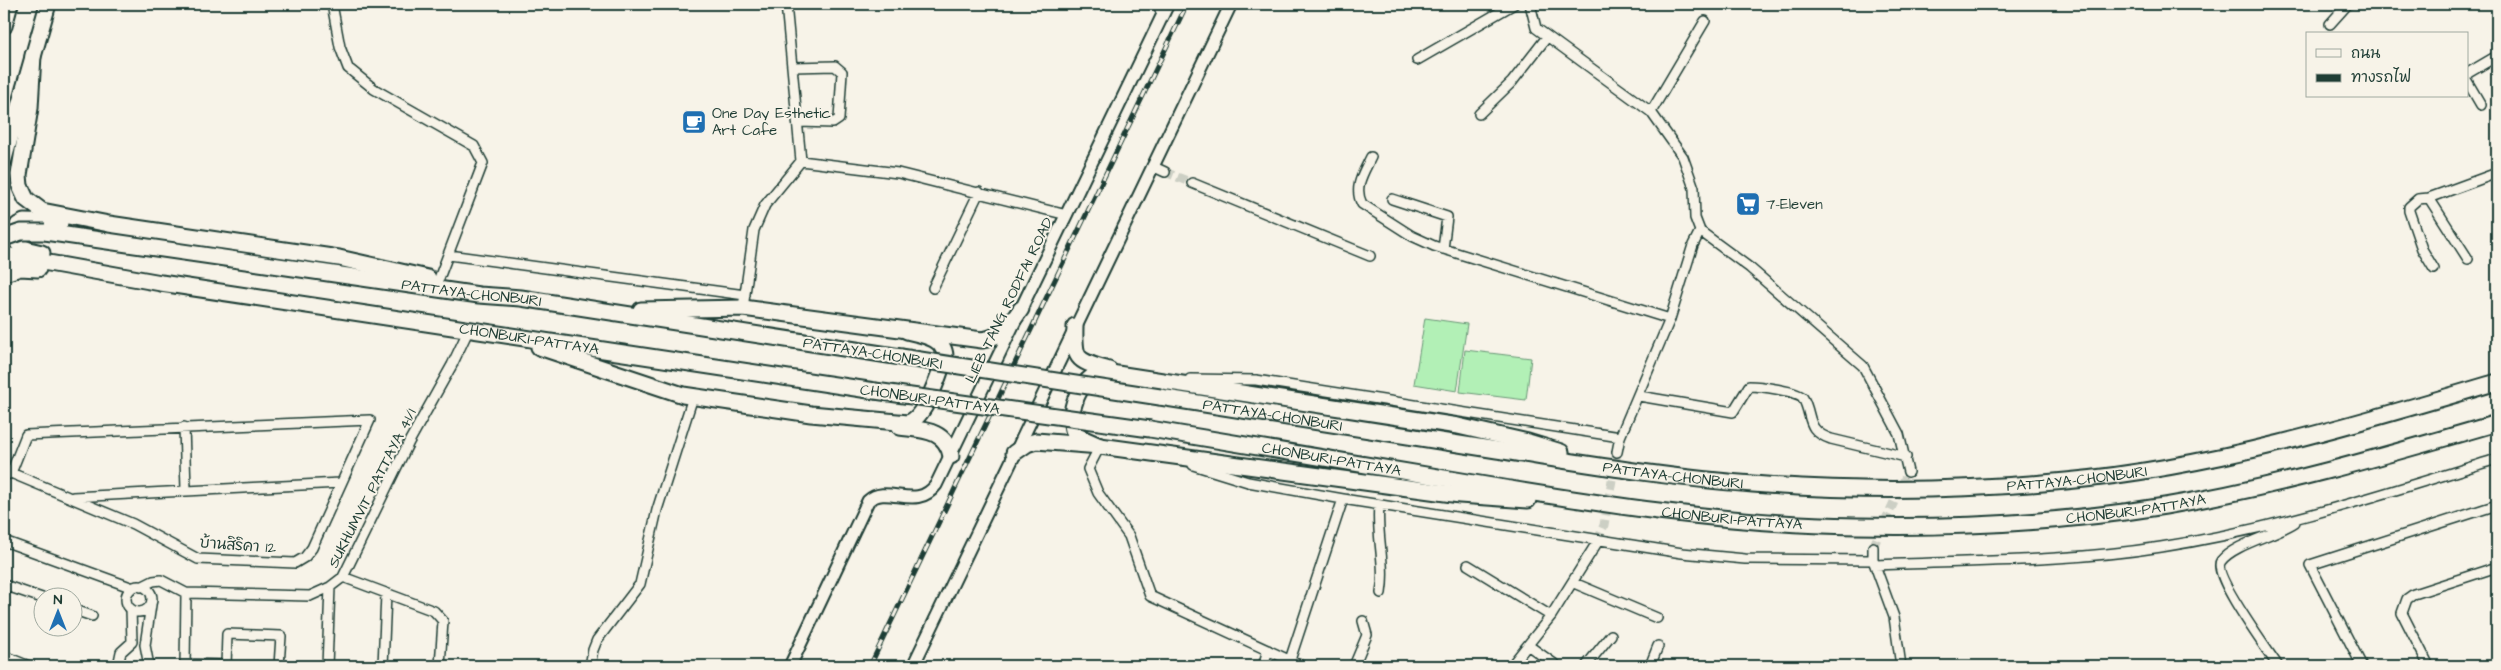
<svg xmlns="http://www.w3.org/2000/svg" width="2501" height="670" viewBox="0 0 2501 670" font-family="'Architects Daughter','Playpen Sans Thai',sans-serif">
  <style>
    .garden { fill: #b2f0b6; stroke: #689675 }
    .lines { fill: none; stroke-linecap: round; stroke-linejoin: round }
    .minor-tunnel { stroke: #cccfc4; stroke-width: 9; stroke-dasharray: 9 4.5; stroke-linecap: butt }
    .minor-casing { stroke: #1f3d34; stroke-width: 12 }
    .tertiary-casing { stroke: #1f3d34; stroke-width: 15 }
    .trunk-casing { stroke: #1f3d34; stroke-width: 19 }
    .minor { stroke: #f7f3e8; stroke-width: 9 }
    .tertiary { stroke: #f7f3e8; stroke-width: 11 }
    .trunk { stroke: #f7f3e8; stroke-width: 15 }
    .rail-casing { stroke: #1f3d34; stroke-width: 5 }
    .rail { stroke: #f7f3e8; stroke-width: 3; stroke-dasharray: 9; stroke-linecap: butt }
    .trunk-bridge-casing { stroke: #1f3d34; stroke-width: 19; stroke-linecap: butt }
    .trunk-bridge { stroke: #f7f3e8; stroke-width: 15 }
    .labels { text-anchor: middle; stroke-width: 4; stroke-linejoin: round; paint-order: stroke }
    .poi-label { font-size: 15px; fill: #1f3d34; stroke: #f7f3e8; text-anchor: start }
    .street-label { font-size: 15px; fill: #1f3d34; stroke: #f7f3e8 }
  </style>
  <rect width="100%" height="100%" fill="#f7f3e8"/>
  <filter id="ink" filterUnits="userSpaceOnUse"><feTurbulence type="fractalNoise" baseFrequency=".02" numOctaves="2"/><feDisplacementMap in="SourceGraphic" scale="10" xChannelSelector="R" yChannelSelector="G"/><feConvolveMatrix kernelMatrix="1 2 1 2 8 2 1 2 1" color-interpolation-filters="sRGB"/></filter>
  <g filter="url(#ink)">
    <!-- garden -->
    <path class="garden" d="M1425 318 1467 324 1457 391 1414 384Z
      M1465 350 1531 358 1526 400 1460 392Z"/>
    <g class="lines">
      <!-- minor-tunnel -->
      <path class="minor-tunnel" d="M1165 172 1192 183
        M1598 541 1604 525 1617 452
        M1873 547 1908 472"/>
      <defs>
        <path id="minor" d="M332 4 340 47 348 68 374 89 474 146 483 163 438 281
          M1158 4 1162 15
          M1530 4 1536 28 1651 112 1683 157 1694 188 1695 218 1700 231 1750 268 1863 366 1899 434 1908 472
          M2330 24 2348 4
          M2497 39V45
          M1417 60 1514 4
          M793 67 835 66 842 72 839 119 833 123 799 122
          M2467 75 2468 73 2497 56
          M2467 81 2481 105
          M1651 112 1705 21
          M1479 114 1512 82 1547 37
          M1371 157C1364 172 1353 187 1362 204L1412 236 1434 246 1670 319
          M801 161 898 173 1067 215
          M1152 166 1165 172
          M1192 183 1370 256
          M2429 198 2418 199 2409 207V211L2422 249 2434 269
          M1392 199 1447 217 1443 249
          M449 255 745 295
          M2468 259 2429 198 2497 173
          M933 288 979 192
          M743 308 754 230 765 205 801 161 786 4
          M1190 379 1256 380 1620 437
          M1639 396 1733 412 1749 386C1758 386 1799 391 1803 398 1813 416 1805 430 1831 439L1906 457
          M184 427 186 489
          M1100 446 1088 469 1098 493 1129 536 1150 596 1302 666
          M1617 452 1620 437 1670 319 1693 245 1700 231
          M1193 465 1248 482 1343 499 1682 553 1745 559 1873 560
          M4 476 11 473 133 524 198 559 295 563 305 557 312 548 370 420 26 435 11 473
          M73 497 340 483
          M1379 505C1376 536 1386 563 1381 593
          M4 541 133 588
          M1873 547V560L1894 617 1901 666
          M1468 565 1551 616
          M1875 565C1970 561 2067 562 2161 547 2278 529 2385 493 2497 459
          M343 577 434 611 443 621 440 666
          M1574 583 1657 618
          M4 585 42 598
          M126 599a13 13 0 1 1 26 0a13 13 0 1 1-26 0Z
          M141 587 153 581 161 580 186 593 310 596 330 587 343 577 409 442 452 365 469 329
          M72 609 92 616
          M1529 646 1557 666
          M4 656 29 666
          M1290 660 1343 499
          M185 664 226 665
          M118 666 121 652 132 642 131 609
          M149 666 145 645 151 605
          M185 666 186 593
          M226 666 227 634 281 636 279 666
          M327 666 330 587
          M383 666 386 594
          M590 666 593 650 597 640 640 584 657 510 693 397
          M1263 666 1268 650
          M1354 666 1367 635 1363 621
          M1511 666 1551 616 1598 541
          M1586 666 1611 635
          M1650 666 1658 646
          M2278 666C2269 652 2211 574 2221 561 2234 544 2276 535 2295 522
          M2362 666 2310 565 2497 505
          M2429 666 2402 613 2407 599 2414 594 2497 567"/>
        <path id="tertiary" d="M790 666 868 501C887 483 916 512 936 485L1168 4
          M913 666 1231 4"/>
        <g id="trunk">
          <path d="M4 26 10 4"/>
          <path d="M33 55 30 108 19 175 20 186 26 199 42 211 109 224 339 258 428 278"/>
          <path d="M4 159 48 4"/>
          <path id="s1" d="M45 232 479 295 521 298 901 357"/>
          <path d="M42 253C28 250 20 250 14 236L18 225 24 222 60 223"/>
          <path id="s2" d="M4 255 161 283 875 391"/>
          <path d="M4 273 20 268 38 269"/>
          <path d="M641 310 743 308 982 340C1002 337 1010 325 1021 309"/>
          <path d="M1075 326C1074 361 1076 360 1109 370"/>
          <path d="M539 347 683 395 811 414 908 423C925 418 940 373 945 356 944 337 922 335 907 331"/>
          <path id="s3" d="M1160 397C1273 415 1385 433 1497 450 1582 463 1668 478 1753 484 1857 492 1963 491 2066 481 2214 467 2356 424 2497 382"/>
          <path d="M900 427C922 430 946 429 951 456"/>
          <path id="s4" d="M1150 429C1254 446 1358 463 1462 481 1592 503 1724 524 1857 526 1957 528 2066 522 2165 506 2278 487 2387 455 2497 423"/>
          <path d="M1100 446 1075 435C1065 414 1079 376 1104 372L1458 426 1528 442 1561 452"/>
          <path d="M1014 453 1027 444 1036 441 1100 446 1460 495 1528 500"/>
        </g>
      </defs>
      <!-- minor casing -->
      <use href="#minor" class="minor-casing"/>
      <!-- tertiary casing -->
      <use href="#tertiary" class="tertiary-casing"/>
      <!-- trunk casing -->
      <use href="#trunk" class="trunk-casing"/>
      <!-- minor -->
      <use href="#minor" class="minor"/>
      <!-- tertiary -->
      <use href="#tertiary" class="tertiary"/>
      <!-- trunk -->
      <use href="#trunk" class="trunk"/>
      <defs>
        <path id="rail" d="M870 666 1187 4"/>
      </defs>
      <!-- rail casing -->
      <use href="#rail" class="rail-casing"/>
      <!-- rail -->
      <use href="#rail" class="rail"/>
      <defs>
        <path id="trunk-bridge" d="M4 238 21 232H45
          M901 357 1160 397
          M875 391 1150 429"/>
      </defs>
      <!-- trunk-bridge casing -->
      <use href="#trunk-bridge" class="trunk-bridge-casing"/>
      <!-- trunk-bridge -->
      <use href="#trunk-bridge" class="trunk-bridge"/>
    </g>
  </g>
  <!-- icons -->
  <defs>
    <symbol id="cafe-square" viewBox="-11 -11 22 22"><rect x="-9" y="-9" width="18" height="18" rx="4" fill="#1f6fb2" stroke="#f7f3e8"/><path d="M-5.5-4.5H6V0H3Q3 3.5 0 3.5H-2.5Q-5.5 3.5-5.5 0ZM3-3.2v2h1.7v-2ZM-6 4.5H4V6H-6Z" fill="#fff"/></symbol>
    <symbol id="supermarket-square" viewBox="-11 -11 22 22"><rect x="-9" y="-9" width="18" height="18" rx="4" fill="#1f6fb2" stroke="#f7f3e8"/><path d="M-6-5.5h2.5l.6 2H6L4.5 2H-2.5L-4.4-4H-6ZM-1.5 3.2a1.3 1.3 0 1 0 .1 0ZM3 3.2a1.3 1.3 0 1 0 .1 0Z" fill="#fff"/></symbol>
  </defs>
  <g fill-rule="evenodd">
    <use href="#cafe-square" x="680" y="108" width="28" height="28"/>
    <use href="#supermarket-square" x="1734" y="190" width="28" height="28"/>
  </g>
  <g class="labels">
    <!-- poi labels -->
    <g class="poi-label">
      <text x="712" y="118">One Day Esthetic<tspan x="712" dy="17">Art Cafe</tspan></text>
      <text x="1766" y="209">7-Eleven</text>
    </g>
    <!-- street labels -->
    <g class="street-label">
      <text dy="5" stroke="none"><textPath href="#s1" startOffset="431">PATTAYA-CHONBURI</textPath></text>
      <text transform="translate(1009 300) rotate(-64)" y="5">LIEB TANG RODFAI ROAD</text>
      <text dy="5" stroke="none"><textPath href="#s2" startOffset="532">CHONBURI-PATTAYA</textPath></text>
      <text transform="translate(873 353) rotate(9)" y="5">PATTAYA-CHONBURI</text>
      <text transform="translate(930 399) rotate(8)" y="5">CHONBURI-PATTAYA</text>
      <text dy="5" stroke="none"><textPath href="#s3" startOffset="114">PATTAYA-CHONBURI</textPath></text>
      <text dy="5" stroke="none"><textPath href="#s4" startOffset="184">CHONBURI-PATTAYA</textPath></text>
      <text dy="5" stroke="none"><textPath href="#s3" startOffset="519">PATTAYA-CHONBURI</textPath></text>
      <text dy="5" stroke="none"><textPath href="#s3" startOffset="924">PATTAYA-CHONBURI</textPath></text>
      <text transform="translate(372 488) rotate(-63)" y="5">SUKHUMVIT PATTAYA 41/1</text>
      <text dy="5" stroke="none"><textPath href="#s4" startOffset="994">CHONBURI-PATTAYA</textPath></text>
      <text dy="5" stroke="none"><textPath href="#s4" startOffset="589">CHONBURI-PATTAYA</textPath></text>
      <text transform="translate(238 545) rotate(4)" y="5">บ้านสิริคา 12</text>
    </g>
  </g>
  <!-- margin -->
  <rect width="2501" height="670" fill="none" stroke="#f7f3e8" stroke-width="20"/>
  <rect x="10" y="10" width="2481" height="650" fill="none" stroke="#1f3d34" stroke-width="2" filter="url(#ink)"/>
  <!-- legend -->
  <rect x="2306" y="32" width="162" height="65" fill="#f7f3e8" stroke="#a1aaa0"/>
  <rect x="2316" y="49" width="25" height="8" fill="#f7f3e8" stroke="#a1aaa0"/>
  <text x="2351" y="58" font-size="15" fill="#1f3d34">ถนน</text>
  <rect x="2316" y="74" width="25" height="8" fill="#1f3d34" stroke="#a1aaa0"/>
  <text x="2351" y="82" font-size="15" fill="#1f3d34">ทางรถไฟ</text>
  <!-- north arrow -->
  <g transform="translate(58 612)"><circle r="24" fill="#f7f3e8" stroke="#a1aaa0"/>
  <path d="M0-4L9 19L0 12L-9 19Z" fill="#1f6fb2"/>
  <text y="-8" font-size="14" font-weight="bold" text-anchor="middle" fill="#1f3d34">N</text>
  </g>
</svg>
